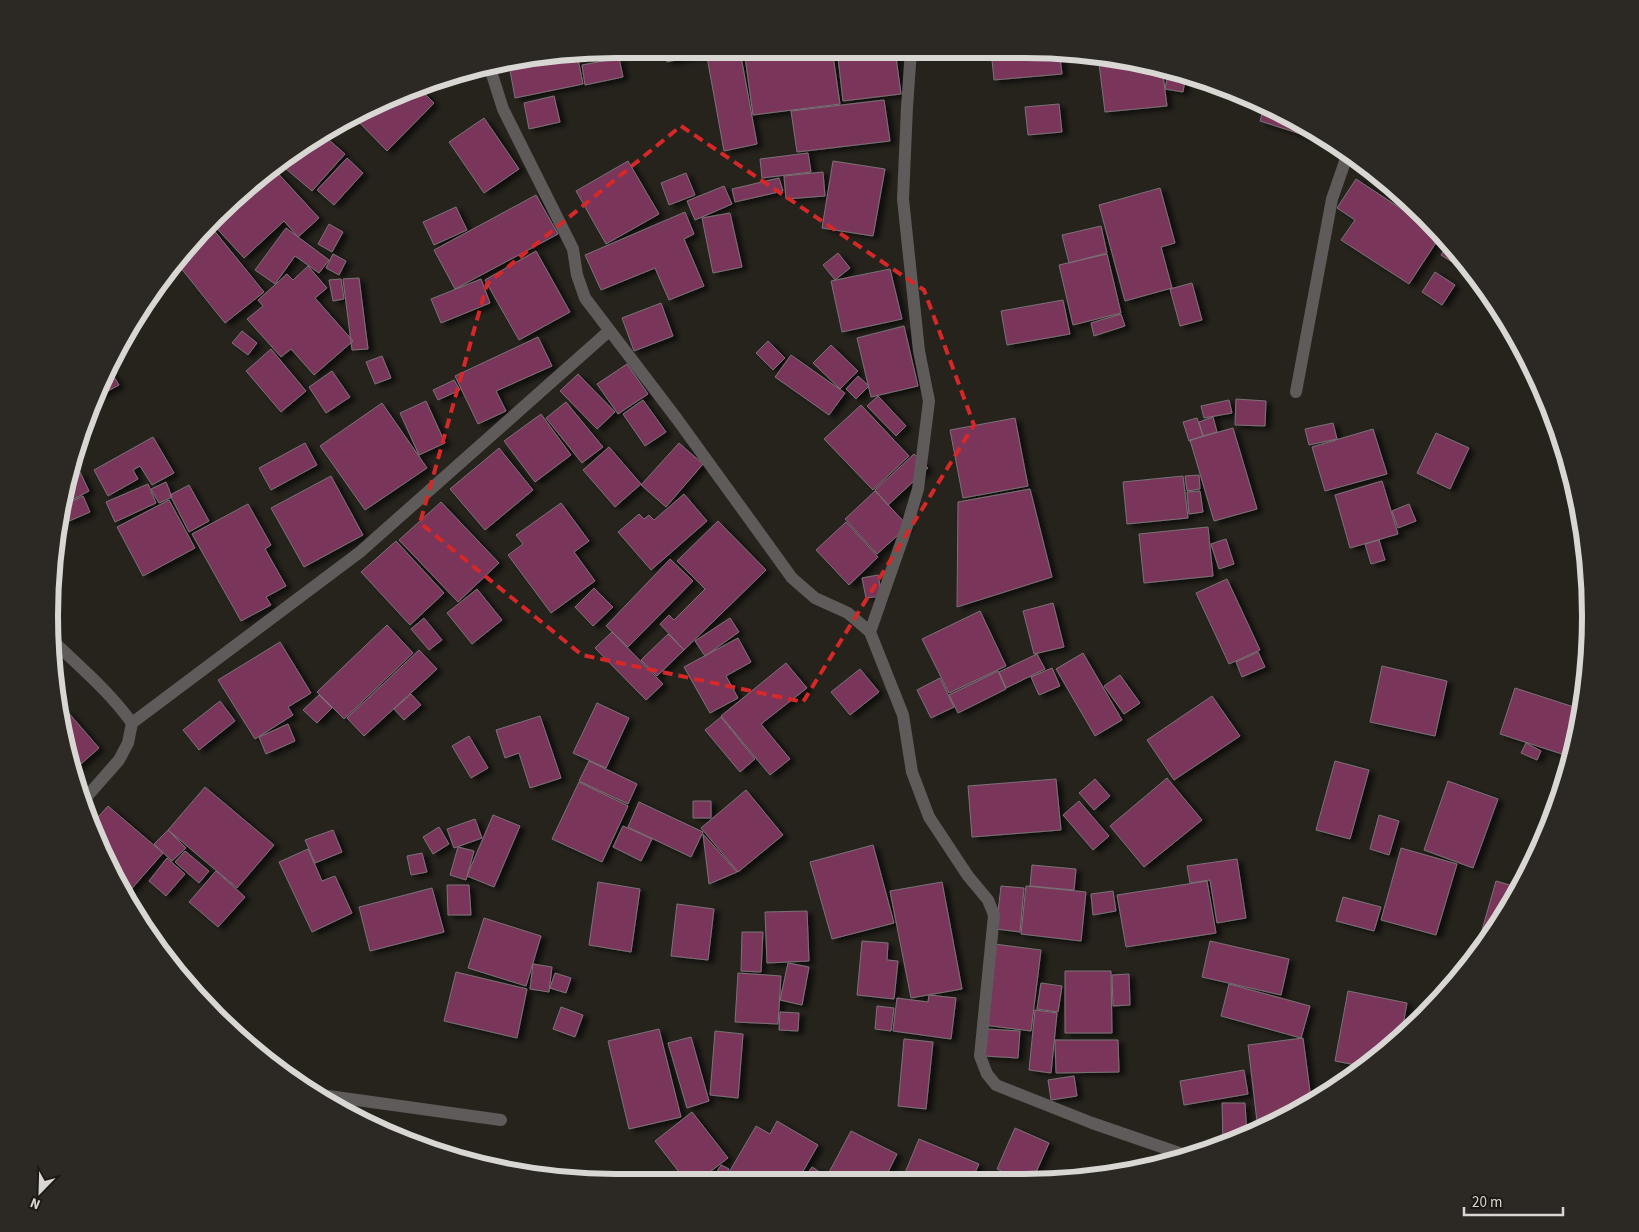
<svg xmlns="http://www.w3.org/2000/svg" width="1639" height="1232" viewBox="0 0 1639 1232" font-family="'Source Sans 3',sans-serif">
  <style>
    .building { fill: #7a365a; stroke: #7a7276; filter: url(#shadow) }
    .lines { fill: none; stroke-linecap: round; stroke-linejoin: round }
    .minor { stroke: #5f5b5a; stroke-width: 12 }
    .marked { fill: none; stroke: #d62828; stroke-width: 4; stroke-dasharray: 10 6; stroke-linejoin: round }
    .rim { fill: none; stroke: #d9d7d3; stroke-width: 6 }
  </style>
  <defs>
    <filter id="shadow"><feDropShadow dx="5.5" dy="3" stdDeviation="2.5" flood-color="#0009"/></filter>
  </defs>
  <rect width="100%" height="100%" fill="#26231d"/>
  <!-- building -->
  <path class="building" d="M664 49H706L707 53 667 62Z
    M744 49H832L840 104 753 115Z
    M837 49 895 50 901 94 843 101Z
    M991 50H1059L1062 74 994 80Z
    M740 51 757 144 724 151 707 57Z
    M577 54 583 84 515 98 509 65 523 63 522 61Z
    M1098 56 1162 67 1167 106 1105 112Z
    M619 58 623 77 585 85 582 65Z
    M1169 68 1186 74 1183 92 1165 89Z
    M420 89 434 103 387 151 353 116Z
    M554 96 560 122 529 129 524 103Z
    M884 100 890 141 797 152 791 111Z
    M1059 104 1062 132 1028 135 1025 107Z
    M1265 104 1274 107 1338 145V146L1260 121Z
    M484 118 519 169 484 193 449 142Z
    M321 133 345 154 312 191 279 163Z
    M808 153 811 172 762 178 760 159Z
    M347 158 363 173 334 205 317 190Z
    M628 161 659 214 606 244 576 191Z
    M833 161 885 169 873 236 822 228Z
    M273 168 319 218 298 237 284 221 244 258 210 221 242 189Z
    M823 172 825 196 786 199 784 176Z
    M686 173 695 195 669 205 661 183Z
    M779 178 783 191 735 202 732 189Z
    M1356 179 1441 235 1409 284 1341 240 1355 220 1337 208Z
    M724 186 732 204 695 220 687 201Z
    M1160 188 1175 243 1161 247 1172 288 1125 301 1099 205Z
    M536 195 558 234 455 289 434 250Z
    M456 207 467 230 434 245 423 222Z
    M685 212 694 234 684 239 704 286 669 300 655 268 601 290 585 255Z
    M730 213 742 267 713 273 702 218Z
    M208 223 264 292 225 323 176 262 190 242Z
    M329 224 343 232 332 252 318 244Z
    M1101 226 1107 253 1069 263 1062 235Z
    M286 228 329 260 319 273 295 256 275 284 255 270Z
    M1449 243 1473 271 1479 279 1441 255Z
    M536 251 570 312 519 340 485 280Z
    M838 253 850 268 835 280 823 265Z
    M333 254 346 261 339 275 326 268Z
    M1107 254 1121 313 1073 325 1059 265Z
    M308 266 327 288 315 298 353 341 314 375 291 349 281 357 247 319 263 306 258 300 287 274 293 280Z
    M890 269 902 319 842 332 831 281Z
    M1435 272 1455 285 1442 305 1422 292Z
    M359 278 368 349 352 350 343 279Z
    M341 279 344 299 333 301 329 280Z
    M481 279 490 303 441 323 431 299Z
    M1192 283 1202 320 1180 326 1170 289Z
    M1063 300 1070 334 1007 345 1001 311Z
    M661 303 673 336 634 351 622 318Z
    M1121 314 1125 326 1094 336 1091 323Z
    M904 326 918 386 871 397 857 338Z
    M242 331 257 343 248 355 232 343Z
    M538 337 552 366 496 391 506 411 478 424 455 376Z
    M768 341 785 358 773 370 756 353Z
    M831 345 858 371 840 389 813 363Z
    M271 349 306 391 281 412 246 371Z
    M791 355 845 393 829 415 775 377Z
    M382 356 391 378 375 384 366 362Z
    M627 364 648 394 618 414 597 384Z
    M107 365 119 385 97 397Z
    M332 371 350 397 326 413 309 387Z
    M578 374 615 412 597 429 560 391Z
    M858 376 869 386 856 399 846 389Z
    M454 380 460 390 438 400 433 390Z
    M878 396 906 426 896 436 867 406Z
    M1236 399 1266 401 1265 426 1235 425Z
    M643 400 666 432 645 446 623 414Z
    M1229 400 1232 413 1204 418 1201 406Z
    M426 401 445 443 419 455 400 413Z
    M566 402 603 447 582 463 546 418Z
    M382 403 427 468 365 510 320 446Z
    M861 405 909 456 873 490 824 439Z
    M541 414 571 455 535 482 504 441Z
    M1213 417 1217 432 1203 436 1199 422Z
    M1015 418 1028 486 963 498 950 430Z
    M1197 418 1203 436 1189 441 1183 422Z
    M1333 423 1337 439 1309 445 1305 429Z
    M1233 428 1257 509 1214 521 1190 440Z
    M1373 429 1387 474 1325 491 1312 447Z
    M1436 433 1469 448 1450 489 1417 473Z
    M153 437 174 473 152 485 140 466 133 470 138 479 108 496 94 470Z
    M305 443 317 465 271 490 259 468Z
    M679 443 703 464 666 507 641 485Z
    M609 447 641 484 615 507 583 470Z
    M499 448 533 490 485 530 450 489Z
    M914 454 928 468 888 505 875 490Z
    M80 472 89 491 68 502 64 493 69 477Z
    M1199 475 1200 489 1187 491 1185 476Z
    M331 476 363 535 304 567 271 508Z
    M1183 476 1188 518 1127 524 1123 482Z
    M1382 481 1398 534 1350 548 1335 495Z
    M166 482 172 497 159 503 151 489Z
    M148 484 156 503 115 522 106 502Z
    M189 485 209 521 189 532 170 495Z
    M1030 489 1052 577 957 607 958 502Z
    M875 491 908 526 877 554 845 519Z
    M1200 491 1203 512 1189 514 1187 492Z
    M684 494 707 521 651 570 618 532 639 514 644 519 649 515 654 520Z
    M83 496 90 512 67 522 60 507Z
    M169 500 195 548 143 576 117 527Z
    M441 502 499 563 458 602 399 540Z
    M561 503 589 541 574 552 595 581 551 613 508 555 523 544 516 535Z
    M248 504 271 545 265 549 286 586 266 597 271 605 241 621 192 534Z
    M1409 504 1416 521 1398 528 1392 511Z
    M718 521 766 570 684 650 660 624 669 615 674 620 705 589 677 561Z
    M846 522 878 557 849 585 816 550Z
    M1208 527 1213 576 1144 583 1139 534Z
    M1226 539 1234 564 1219 569 1211 544Z
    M1379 540 1385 560 1371 564 1365 544Z
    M396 541 444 593 410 625 361 572Z
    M670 559 693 581 628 647 606 626Z
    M878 575 882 596 866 598 862 578Z
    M1227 579 1260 650 1229 664 1196 593Z
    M594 588 613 607 593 626 575 607Z
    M477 589 502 620 472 644 447 613Z
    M1053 603 1064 647 1034 654 1023 611Z
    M980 611 1006 666 949 693 922 639Z
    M424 618 442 640 429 650 411 629Z
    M730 618 739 632 705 656 695 641Z
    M387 625 413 653 344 719 317 692Z
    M612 632 663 684 646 700 595 648Z
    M668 634 684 650 657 676 641 660Z
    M738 638 751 662 726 676 738 698 710 713 684 667Z
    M280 642 311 693 288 707 293 715 255 739 218 680Z
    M419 650 437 669 364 736 347 718Z
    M1258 652 1265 667 1242 677 1236 662Z
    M1083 653 1122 720 1095 736 1056 669Z
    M1037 654 1045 669 1006 688 999 672Z
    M786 663 807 688 761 724 790 759 770 775 721 716Z
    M1382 666 1447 681 1435 736 1370 722Z
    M1052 668 1060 686 1039 695 1031 677Z
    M860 669 879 692 850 715 831 692Z
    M998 671 1006 689 958 713 949 695Z
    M1120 675 1140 703 1124 714 1104 686Z
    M940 678 954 707 931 718 917 690Z
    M1515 688 1580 709 1565 755 1500 734Z
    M411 694 421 705 404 720 394 709Z
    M319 695 332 708 317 723 303 710Z
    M1212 696 1240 736 1174 780 1147 740Z
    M220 701 235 721 199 750 183 730Z
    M597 703 629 718 606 768 573 753Z
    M67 711 99 748 73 771 59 718Z
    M540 716 561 778 530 788 519 753 505 758 496 730Z
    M721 717 755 759 740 772 705 730Z
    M288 724 295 741 266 754 259 737Z
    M469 736 488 768 471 778 452 746Z
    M1526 743 1541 751 1537 760 1521 753Z
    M589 761 637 784 628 804 579 781Z
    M1335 761 1369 770 1350 839 1316 830Z
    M1167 778 1202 820 1144 867 1110 826Z
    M1056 779 1061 830 972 837 968 786Z
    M1095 779 1110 796 1094 810 1079 793Z
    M1448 781 1498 799 1473 868 1424 850Z
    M579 782 628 806 602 862 552 839Z
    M205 787 274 845 237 888 168 830Z
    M746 790 783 835 738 872 701 828Z
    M693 801H711V818H693Z
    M1079 801 1109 836 1093 850 1063 815Z
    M639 802 703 832 691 857 628 827Z
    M108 806 163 853 127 894 92 833 90 826Z
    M493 815 520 826 494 887 467 876Z
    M1379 815 1399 821 1389 855 1370 849Z
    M475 819 482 838 454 848 447 829Z
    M623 826 652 839 641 861 613 847Z
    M439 827 449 844 433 854 423 837Z
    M168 830 186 848 172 861 154 844Z
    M333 830 342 852 315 863 305 840Z
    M703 834 737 872 709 884Z
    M873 845 894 923 832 939 810 862Z
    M458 847 474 851 466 880 450 875Z
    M1401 848 1457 864 1436 935 1381 920Z
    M308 849 322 881 335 876 352 913 312 932 279 862Z
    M185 851 209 871 199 883 175 862Z
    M422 853 427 872 411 875 407 856Z
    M167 858 185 874 166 896 149 881Z
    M1237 859 1246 918 1217 923 1210 880 1190 883 1187 866Z
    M1032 865 1076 869 1074 890 1030 886Z
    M216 871 245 897 218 927 189 902Z
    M1207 881 1216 933 1126 947 1117 895Z
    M1496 881 1520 888 1514 900 1491 932 1482 930Z
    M598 882 640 889 631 952 589 945Z
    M942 882 962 989 911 998 890 891Z
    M447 885H469L471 915H448Z
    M1001 886 1024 888 1020 932 996 929Z
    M1026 886 1086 892 1081 941 1021 934Z
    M432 888 444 932 370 951 359 907Z
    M1113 891 1116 911 1093 915 1091 894Z
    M1343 897 1381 907 1374 931 1336 921Z
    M677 904 714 909 708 960 671 956Z
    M807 911 809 961 767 963 765 912Z
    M484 918 541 936 526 986 468 968Z
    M742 932H763L761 972 741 971Z
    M862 941 888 943 887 960 898 961 894 999 857 995Z
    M1210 941 1289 959 1281 995 1202 977Z
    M994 944 1041 950 1031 1031 984 1025Z
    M788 963 809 967 802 1005 780 1000Z
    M533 964 552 967 549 992 530 989Z
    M1065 971H1111L1112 1033H1065Z
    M456 972 527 989 517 1038 444 1021Z
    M555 973 571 978 566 993 550 988Z
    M738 973 781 976 778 1024 735 1022Z
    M1129 974 1130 1005 1113 1006 1112 975Z
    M1041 983 1062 986 1058 1012 1037 1009Z
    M1229 984 1310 1006 1301 1038 1221 1016Z
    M1348 991 1407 1003 1401 1036 1366 1067 1335 1061Z
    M929 995 956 998 951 1039 893 1031 897 998 928 1002Z
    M877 1006 894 1008 891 1031 875 1029Z
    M561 1007 583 1015 575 1037 553 1029Z
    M1035 1010 1057 1013 1051 1073 1029 1070Z
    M780 1012 799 1013 798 1031 779 1030Z
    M659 1029 681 1117 629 1129 608 1041Z
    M986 1029 1020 1031 1018 1058 984 1056Z
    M715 1031 743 1034 738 1098 710 1095Z
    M691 1037 709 1101 687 1108 668 1043Z
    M1303 1038 1311 1099 1258 1130 1248 1045Z
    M904 1039 933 1042 926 1109 898 1106Z
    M1055 1040H1118L1119 1072 1056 1073Z
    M1244 1070 1248 1094 1184 1105 1180 1081Z
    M1074 1076 1077 1096 1051 1100 1048 1080Z
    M1222 1103H1245L1247 1136 1240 1140 1223 1143Z
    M692 1112 728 1158 698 1181H686L655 1141Z
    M777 1121 818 1145 798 1180 724 1181 756 1126 770 1134Z
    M1015 1128 1049 1143 1033 1179H1018L997 1169Z
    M851 1131 897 1154 884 1180H835L827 1176Z
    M919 1139 979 1164 972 1179 902 1180Z
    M721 1165 729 1169 722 1181H711Z
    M812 1167 832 1180H803Z"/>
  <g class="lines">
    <!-- minor -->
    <path class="minor" d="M489 65 503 109 573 249 577 275 585 298 677 419 792 578 815 598 848 613 870 632 903 715 912 772 929 817 968 876 988 900 994 915 980 1056 987 1074 996 1085 1092 1123 1185 1155
      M1296 392 1332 199 1348 153
      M870 632 907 526 918 489 929 401 919 351 903 199 907 107 911 50
      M51 639C79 666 109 691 132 723L128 743 119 760 82 802
      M132 723 360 552 609 331
      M314 1094 501 1120"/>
  </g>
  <!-- marked area -->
  <path class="marked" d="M681 126 924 290 974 425 803 702 582 655 420 523 487 284Z"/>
  <!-- crop -->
  <path d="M0 0H1639V1232H0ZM616 58H1024A558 558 0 0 1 1582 616V616A558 558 0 0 1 1024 1174H616A558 558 0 0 1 58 616V616A558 558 0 0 1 616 58Z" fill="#2c2823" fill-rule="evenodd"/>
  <path class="rim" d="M616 58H1024A558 558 0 0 1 1582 616V616A558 558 0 0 1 1024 1174H616A558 558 0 0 1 58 616V616A558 558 0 0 1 616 58Z"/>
  <!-- north arrow -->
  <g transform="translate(40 1192) rotate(203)" stroke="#1d1914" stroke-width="4" paint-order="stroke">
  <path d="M0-4L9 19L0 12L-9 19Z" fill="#d9d7d3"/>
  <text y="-8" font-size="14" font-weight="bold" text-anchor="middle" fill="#d9d7d3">N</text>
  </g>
  <!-- scale -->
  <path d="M1464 1207v8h99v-8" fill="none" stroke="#d9d7d3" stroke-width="2.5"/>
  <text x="1472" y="1207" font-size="15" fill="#d9d7d3" stroke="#1d1914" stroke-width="4" paint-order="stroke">20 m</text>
</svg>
